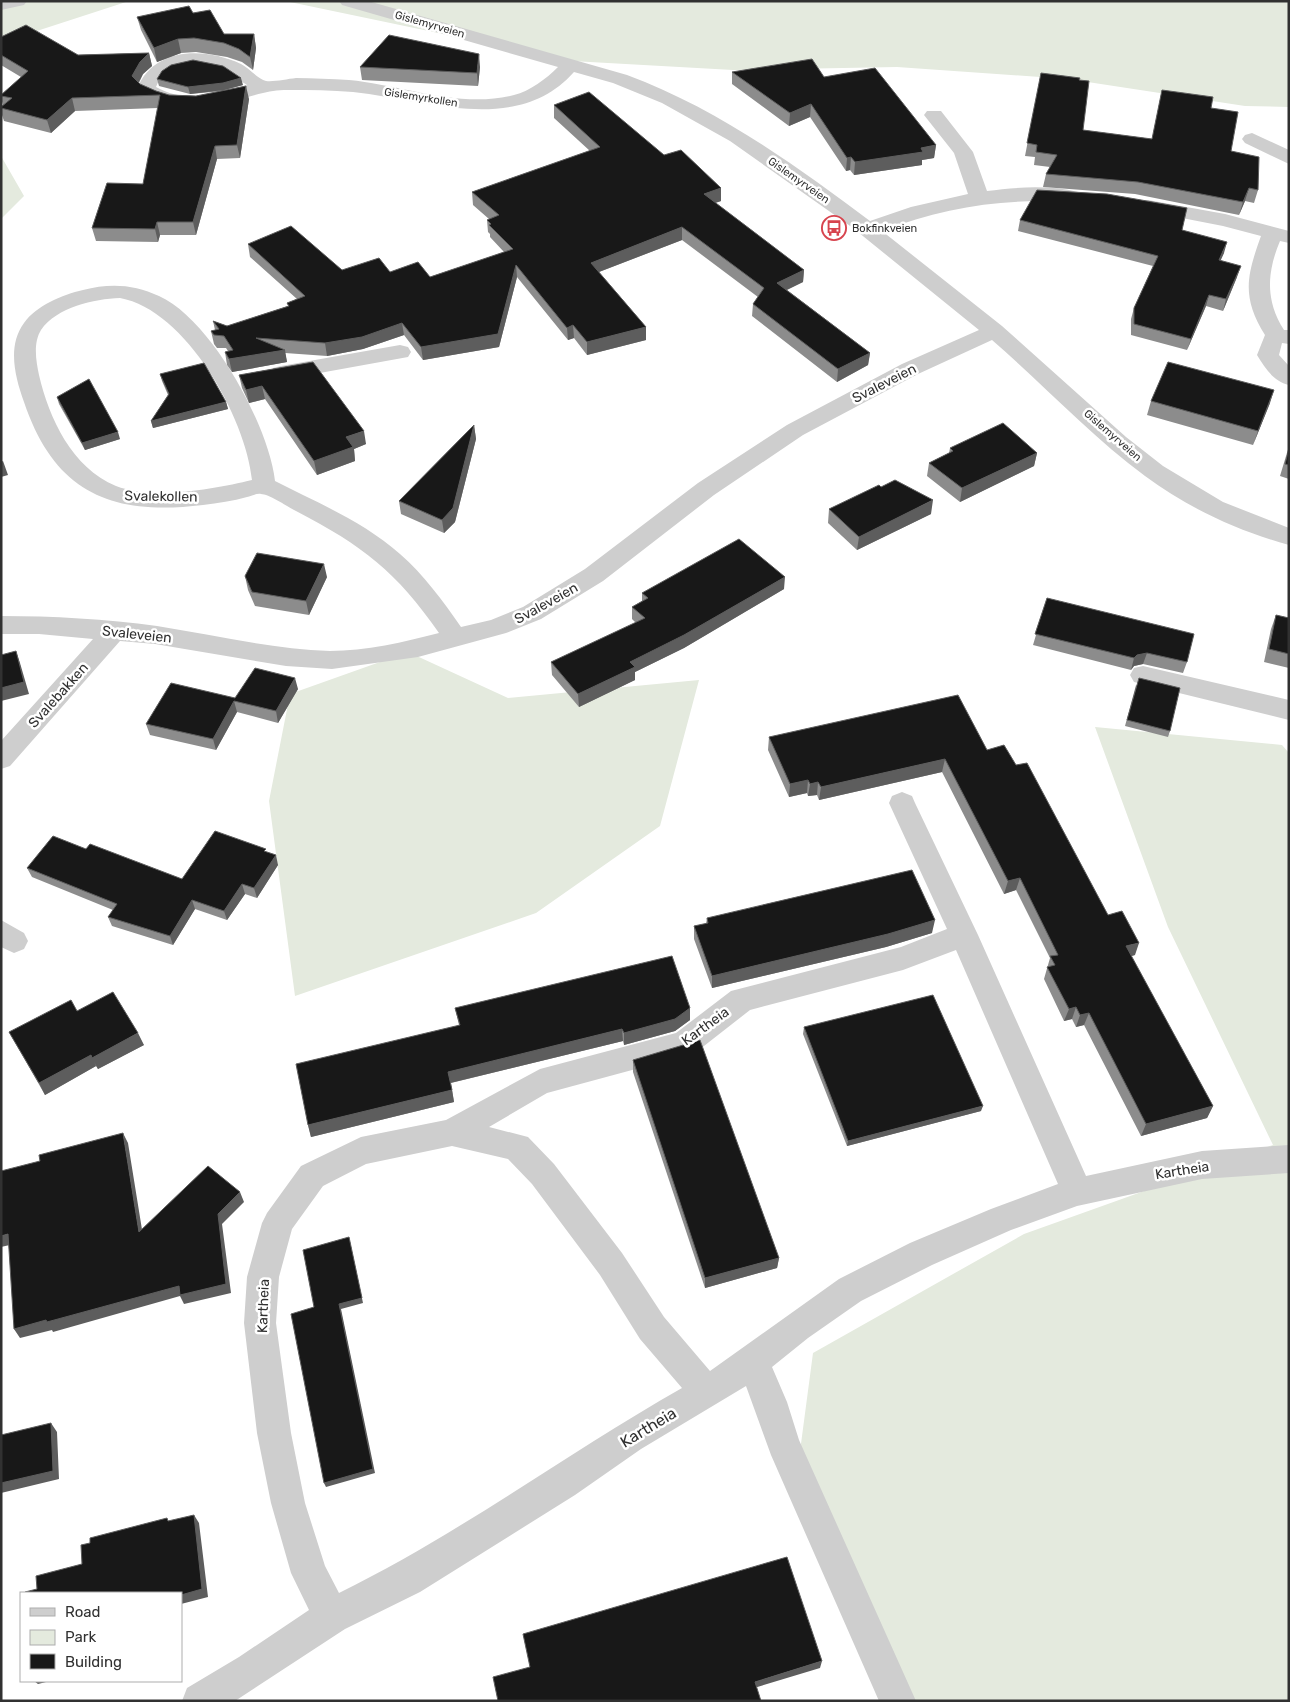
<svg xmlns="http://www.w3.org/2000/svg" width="1290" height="1702" viewBox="0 0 1290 1702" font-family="Rubik,sans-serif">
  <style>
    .green { fill: #e4eade }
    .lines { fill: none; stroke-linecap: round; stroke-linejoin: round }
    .minor { fill: #cecece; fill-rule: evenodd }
    .wall { fill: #8c8c8c }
    .shaded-wall { fill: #5d5d5d }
    .building { fill: #181818; stroke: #5d5d5d }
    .labels { text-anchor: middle; stroke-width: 5; stroke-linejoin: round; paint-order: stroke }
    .far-street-label { font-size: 11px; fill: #313131; stroke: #fff }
    .far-poi-label { font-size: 11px; fill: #313131; stroke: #fff; text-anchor: start }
    .street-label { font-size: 14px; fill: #313131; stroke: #fff }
    .near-street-label { font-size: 16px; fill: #313131; stroke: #fff }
  </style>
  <rect width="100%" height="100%" fill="#fff"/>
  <!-- green -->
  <path class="green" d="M1 1H160L126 2 6 41 1 51Z
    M285 1H1289V107L1245 106 1068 79 897 67 733 70 572 61Z
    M1 156 24 196 1 219Z
    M408 652 508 698 699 680 660 826 536 913 295 996 269 801 290 694Z
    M1095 727 1282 745 1289 753V1701H895L795 1489 813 1353 1024 1234 1273 1145 1168 927Z"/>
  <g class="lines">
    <!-- minor -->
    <path class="minor" d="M1 1H27L24 5 1 10Z
      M339 1H368L627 75C716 108 794 164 870 221L911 207 968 194 954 153 924 115 927 111H941L973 152 987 191C1016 187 1050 185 1078 192L1081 196 1078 200 1071 202C1005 198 944 207 882 231L1002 326 1126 437 1163 466 1223 502 1289 528V545C1238 531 1188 508 1145 476 1091 436 1044 385 992 340L918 374 803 435 714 495 603 581 541 619 506 633 418 657 332 669 286 666 155 644 120 641 10 766 1 769V741L93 639 39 634H1V616C53 616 106 619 157 626 214 635 271 649 330 651 365 651 405 642 439 633 396 571 363 546 296 511 288 507 269 494 261 494 257 493 251 496 247 497 233 501 218 503 203 505 113 516 55 494 24 402 15 377 7 346 24 323 37 305 62 295 83 290 109 283 134 284 159 296 211 319 269 426 275 481 318 503 364 522 400 554 424 575 443 601 461 627L491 620 523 607 585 569 698 483 787 425 902 364 979 330 853 228 730 141 662 103 613 83 574 72C521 132 437 104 369 94 348 91 326 90 305 90 291 90 276 89 263 93 228 101 195 115 159 102 151 100 142 96 137 89 154 47 204 47 241 64 249 68 258 79 266 81 274 82 287 79 296 78 313 78 331 79 349 80 402 85 460 109 514 95 530 91 546 79 558 67L342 5ZM195 65 225 71 247 85C218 96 184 103 156 87 163 70 177 66 195 65ZM120 298C186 310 246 418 252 480 216 489 152 500 116 486 72 468 49 418 39 375 36 361 33 343 41 330 57 307 94 299 120 298Z
      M1252 133 1289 150V164L1245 143 1242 139 1245 135Z
      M1148 200 1225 214 1289 231V243L1280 241C1267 272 1265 300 1284 330H1289V344L1282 343 1279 355 1289 366V385C1273 381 1265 368 1257 355L1265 335C1241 297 1247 275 1261 236L1223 226 1141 210 1138 206 1141 202Z
      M400 345 408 347 411 352 408 357 281 380 273 378 270 373 273 368 281 366Z
      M1143 666 1289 700V720L1134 682 1130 675 1134 668Z
      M902 792 912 796 915 803 978 935 1086 1176 1202 1151 1289 1145V1173L1202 1179 1077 1206 1011 1230 932 1265 861 1301 808 1338 772 1367 787 1402 799 1440 916 1701H879L771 1455 746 1386 641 1449 575 1495 420 1592 345 1629 235 1701H182L187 1688 239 1657 309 1610 291 1573 271 1503 257 1433 244 1323 247 1277 262 1223 267 1213 301 1166 361 1137 446 1120 540 1069 676 1033 731 991 901 947 947 929 889 803 892 796ZM956 950 1058 1184 991 1209 910 1243 839 1279 710 1371 664 1317 622 1253 554 1164 528 1137 489 1127 547 1093 695 1053 750 1010 903 970ZM452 1146 508 1159 532 1184 600 1275 640 1339 682 1388C566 1454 459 1534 339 1593L325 1566 305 1503 291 1433 276 1323 279 1277 292 1229 323 1186 366 1164Z
      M1 920 24 933 28 941 24 949 14 953 1 947Z"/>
  </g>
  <!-- wall -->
  <path class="wall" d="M193 13 224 34H254L256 48 253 70 242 62 227 57 196 52 181 53 157 62 141 30 137 17Z
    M1 37 78 55 149 53 152 66 143 74 139 83 140 84 156 91 169 95 196 96 223 91 190 94 159 86 157 79 243 85 225 90 249 99 240 158 217 159 196 235H160L158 242 96 241 92 228 143 184 158 108 75 111 51 133 4 121 1 112V107L3 105 1 98V95L21 77 1 65Z
    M360 67H480L478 86 362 80Z
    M732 72 824 77 936 145 934 158 922 160V165L854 175 850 170 846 171 810 117 789 126 732 84Z
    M1041 73 1079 80 1083 130 1152 139 1162 90 1211 108 1231 151 1258 190 1254 203 1245 201 1239 215 1135 194 1043 187 1046 174 1050 167 1034 165 1035 157 1025 156Z
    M554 105 664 155 721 188V201L715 203 804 270 803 282 787 290 870 353 868 365 837 382 752 316 753 304 758 297 682 240 599 272 646 327V340L587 355 574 338 568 340 517 277 499 347 423 360 404 335 363 349 327 356 285 353 287 362 232 372 227 365 225 352 228 351 226 348H217L214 344 211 331 215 330 213 321 227 326 288 306 287 303 297 299 250 257 248 244 342 270 390 272 430 277 504 252 490 237V234L488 232 487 220 489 219 473 205 472 192 590 151 554 118Z
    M1020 220 1182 230 1224 253 1220 260 1237 277 1223 311 1206 306 1187 350 1131 335V319L1134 308 1153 266 1018 231Z
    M313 362 366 444 354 449 355 461 317 475 265 399 249 403 242 388 239 375Z
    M160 374 226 402 228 409 153 428 151 421 168 395 162 381Z
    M57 397 120 439 85 450 59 404Z
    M1151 401 1270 403 1253 445 1147 415Z
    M474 425 476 439 455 522 444 533 401 514 399 501Z
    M1289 446V479L1280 476Z
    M950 448 1037 453 1034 466 960 502 927 476 929 463 949 453Z
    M881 487 931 514 857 550 828 523 829 509Z
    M245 576 327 577 309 615 255 606 248 590Z
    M784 589 684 648 635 672V680L579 707 552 675 551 662 636 623 632 619V607L642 601V593Z
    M1047 598 1187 662 1183 673 1143 664 1134 666 1131 670 1033 645Z
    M1276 615 1289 618V668L1264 662 1271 629Z
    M1136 685 1170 731 1168 737 1125 726Z
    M298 689 278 723 237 712 216 750 150 735 146 724 235 698Z
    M769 737 987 750 1108 915 1135 955 1131 956 1213 1106 1207 1118 1141 1136 1084 1025 1076 1027 1072 1019 1064 1021 1044 979 1050 958 1016 890 1004 894 942 772 819 800 817 795 808 796 807 793 789 797 768 750Z
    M86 849 182 879 267 852 278 865 257 898 245 894 227 920 195 909 173 945 112 926 108 917 113 910 32 877 27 868Z
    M707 918 932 933 886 947 712 988 694 939V926L706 924Z
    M455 1008 690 1020 675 1031 624 1045 623 1041 451 1083 454 1102 311 1137 308 1125 459 1025Z
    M77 1011 144 1045 98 1069 96 1066 45 1095 9 1032Z
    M804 1027 981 1111 847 1146 803 1034Z
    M633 1060 779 1258 777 1268 705 1288 633 1072Z"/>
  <!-- shaded-wall -->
  <path class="shaded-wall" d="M254 34 256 48 253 70 250 57Z
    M178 39 181 53 157 62 154 48Z
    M149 53 152 66 143 74 135 89 132 76 140 62Z
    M479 54 480 67 478 86 477 73Z
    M241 78 243 85 224 90 190 94 188 87Z
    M246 86 249 99 240 158 237 145Z
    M72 98 75 111 51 133 47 120Z
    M811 104 810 117 789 126 790 113Z
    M936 145 934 158 922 160V165L854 175 855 162Z
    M215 146 217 159 196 235 193 222Z
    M851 157 850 170 846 171 847 158Z
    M721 188V201L703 207 704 194Z
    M1249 188 1245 201 1239 215 1243 202Z
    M157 222 160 235 158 242 155 229Z
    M682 227V240L591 275V263Z
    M1227 242 1224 253 1216 271 1219 260Z
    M516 265 517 277 499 347 423 360 421 347Z
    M1241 266 1237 277 1223 311 1226 299Z
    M804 270 803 282 776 295 777 283Z
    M1209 295 1206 306 1187 350 1191 339Z
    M402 323 404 335 363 349 327 356 325 343Z
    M573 325 574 338 568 340 567 328Z
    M646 327V340L587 355V342Z
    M285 350 287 362 232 372 229 359Z
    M870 353 868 365 837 382 838 369Z
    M262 386 265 399 249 403 246 390Z
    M1274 390 1270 403 1253 445 1258 431Z
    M226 402 228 409 153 428 151 421Z
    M474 425 476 439 455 522 444 533 442 520Z
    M364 431 366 444 354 449 355 461 317 475 314 461 346 437Z
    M118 432 120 439 85 450 82 443Z
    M1037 453 1034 466 960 502 962 488Z
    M3 461 8 475 1 477V462Z
    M933 500 931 514 857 550 859 537Z
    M324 564 327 577 309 615 306 601Z
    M785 577 784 589 684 648 635 672V680L579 707 578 694 630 662Z
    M16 651 20 663 29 694 1 701V688Z
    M1147 653 1143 664 1134 666 1131 670 1134 658 1137 655Z
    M295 678 298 689 278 723 276 711Z
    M234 701 237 712 216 750 213 739Z
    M945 759 942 772 819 800 821 787Z
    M808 780 807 793 789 797 790 784Z
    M818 782 817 795 808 796 810 784Z
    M276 855 278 865 257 898 254 888Z
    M1020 878 1016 890 1004 894 1008 881Z
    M242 884 245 894 227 920 224 911Z
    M192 900 195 909 173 945 170 936Z
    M935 920 932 933 886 947 712 988V976Z
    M1139 943 1135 955 1121 959 1126 946Z
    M1076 1007 1072 1019 1064 1021 1069 1009Z
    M690 1008V1020L675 1031 624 1045V1033Z
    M1089 1013 1084 1025 1076 1027 1080 1015Z
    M622 1029 623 1041 450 1083 448 1072Z
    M138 1033 144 1045 98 1069 92 1058Z
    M91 1055 96 1066 45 1095 39 1083Z
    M452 1090 454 1102 311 1137 308 1125Z
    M983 1106 981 1111 847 1146 848 1141Z
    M1213 1106 1207 1118 1141 1136 1146 1124Z
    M123 1133 128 1143 144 1242 139 1232Z
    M240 1192 244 1202 222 1224 231 1293 184 1304 180 1296 53 1332 52 1330 20 1338 14 1329 218 1214Z
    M8 1234 14 1244 1 1247V1236Z
    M349 1237 363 1303 341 1309 375 1473 326 1487 324 1483 339 1304Z
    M779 1258 777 1268 705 1288V1278Z
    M51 1423 57 1432 59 1479 1 1493V1483Z
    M194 1515 199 1523 208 1597 181 1604V1595Z
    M822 1661 820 1668 754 1688 755 1682Z
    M34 1681H50L38 1684Z"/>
  <!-- building -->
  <path class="building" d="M189 6 193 13 210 10 224 34H254L250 57 239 49 224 43 194 38 178 39 154 48 137 17Z
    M26 25 78 55 149 53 140 62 132 76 140 84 156 91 169 95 196 96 246 86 237 145 215 146 193 222H157L155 229 92 228 107 183 143 184 160 95 72 98 47 120 1 108V107L12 98 1 96V95L28 71 1 55V37Z
    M389 35 479 54 477 73 360 67Z
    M812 59 824 77 875 68 936 145 921 148 923 152 855 162 851 157 847 158 811 104 790 113 732 72Z
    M193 60 223 66 241 78 223 83 188 87 157 79 162 71 171 65Z
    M1041 73 1080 78 1079 80 1089 81 1083 130 1152 139 1162 90 1213 97 1211 108 1238 112 1231 151 1259 157 1258 190 1249 188 1243 202 1138 182 1046 174 1057 155 1036 152 1037 145 1027 143Z
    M589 92 664 155 681 150 721 188 704 194 804 270 777 283 870 353 838 369 753 304 764 288 682 227 591 263 646 327 587 342 573 325 567 328 516 265 498 334 421 347 402 323 362 337 325 343 256 338 285 350 229 359 225 352 233 350 224 336 214 335 211 331 219 329 213 321 227 326 289 306 287 303 305 296 248 244 291 226 342 270 379 258 390 272 418 262 430 277 513 249 489 225 491 224 487 220 499 215 472 192 600 147 554 105Z
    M1037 190 1107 194 1187 208 1182 230 1227 242 1219 260 1241 266 1226 299 1209 295 1191 339 1134 324V308L1158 256 1020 220Z
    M313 362 364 431 346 437 353 447 314 461 262 386 246 390 239 375Z
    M1168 362 1274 390 1258 431 1151 401Z
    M204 363 226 402 151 421 169 394 160 374Z
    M89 379 118 432 82 443 57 397Z
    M1003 423 1037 453 962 488 929 463 953 451 950 448Z
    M474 425 453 508 442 520 399 501Z
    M1289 449V465L1285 464Z
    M895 480 933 500 859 537 829 509 879 485 881 487Z
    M739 539 785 577 684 635 630 662 635 667 578 694 551 662 645 618 632 607 648 598 642 593Z
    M257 553 324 564 306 601 252 592 245 576Z
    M1047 598 1194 634 1187 662 1147 653 1137 655 1134 658 1035 634Z
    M1276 615 1289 618V654L1269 649Z
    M16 651 24 682 1 688V655Z
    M255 668 295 678 276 711 234 701 213 739 146 724 171 683 235 698Z
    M1139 678 1180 688 1170 731 1127 720Z
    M958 695 987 750 1004 745 1016 765 1027 763 1108 915 1122 911 1139 943 1126 946 1213 1106 1146 1124 1089 1013 1080 1015 1076 1007 1069 1009 1047 967 1055 965 1050 956 1058 955 1020 878 1008 881 945 759 821 787 818 782 810 784 808 780 790 784 769 737Z
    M215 831 266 849 264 851 276 855 254 888 242 884 224 911 192 900 170 936 108 917 117 904 27 868 53 836 86 849 90 844 182 879Z
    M912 870 935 920 888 934 712 976 694 926 708 923 707 918Z
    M672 956 690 1008 675 1019 624 1033 622 1029 448 1072 452 1090 308 1125 296 1064 460 1025 455 1008Z
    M113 992 138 1033 92 1058 91 1055 39 1083 9 1032 71 1000 77 1011Z
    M933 995 983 1106 848 1141 804 1027Z
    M700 1040 779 1258 705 1278 633 1060Z
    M123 1133 139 1232 208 1166 240 1192 218 1214 226 1284 180 1295 179 1286 47 1322 46 1320 14 1329 8 1234 1 1236V1171L40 1161 39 1155Z
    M349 1237 362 1298 339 1304 373 1469 324 1483 291 1314 314 1307 303 1250Z
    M51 1423 53 1471 1 1483V1435Z
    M194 1515 202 1589 181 1595V1593H25V1592L37 1589 36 1576 82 1564 81 1545 90 1543V1538L167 1518 168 1521Z
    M787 1557 822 1661 755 1682 761 1701H498L493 1677 530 1667 523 1634Z"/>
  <!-- icons -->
  <defs>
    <symbol id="bus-ring" viewBox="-11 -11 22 22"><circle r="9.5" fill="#fff" stroke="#d7444e" stroke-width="1.5"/><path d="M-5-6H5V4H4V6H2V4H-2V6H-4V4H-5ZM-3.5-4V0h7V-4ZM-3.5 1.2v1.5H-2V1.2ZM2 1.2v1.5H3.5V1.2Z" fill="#d7444e"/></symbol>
  </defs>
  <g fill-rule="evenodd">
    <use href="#bus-ring" x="820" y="214" width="28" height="28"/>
  </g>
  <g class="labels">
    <!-- far-street labels -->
    <g class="far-street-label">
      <text transform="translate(430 24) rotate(16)" y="4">Gislemyrveien</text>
      <text transform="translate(421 97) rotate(9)" y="4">Gislemyrkollen</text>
      <text transform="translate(799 180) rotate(35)" y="4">Gislemyrveien</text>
      <text transform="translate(1113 435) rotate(41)" y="4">Gislemyrveien</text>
    </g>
    <!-- far-poi labels -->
    <g class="far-poi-label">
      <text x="852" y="232">Bokfinkveien</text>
    </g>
    <!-- street labels -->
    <g class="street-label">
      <text transform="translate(884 383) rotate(-27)" y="5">Svaleveien</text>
      <text transform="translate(161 496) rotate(1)" y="5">Svalekollen</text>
      <text transform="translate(546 603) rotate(-29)" y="5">Svaleveien</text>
      <text transform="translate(137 634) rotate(6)" y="5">Svaleveien</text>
      <text transform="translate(58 695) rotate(-48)" y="5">Svalebakken</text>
      <text transform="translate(705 1026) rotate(-36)" y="5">Kartheia</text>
      <text transform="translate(1182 1170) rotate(-9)" y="5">Kartheia</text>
      <text transform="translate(263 1306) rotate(-88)" y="5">Kartheia</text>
    </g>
    <!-- near-street labels -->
    <g class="near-street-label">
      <text transform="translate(648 1427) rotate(-31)" y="6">Kartheia</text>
    </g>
  </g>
  <!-- border -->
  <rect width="1290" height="1702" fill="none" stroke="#313131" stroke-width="5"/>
  <!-- legend -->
  <rect x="20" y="1592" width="162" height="90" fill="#ffffff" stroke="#adadad"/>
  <rect x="30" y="1608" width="25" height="8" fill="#cecece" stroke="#adadad"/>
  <text x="65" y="1617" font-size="15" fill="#313131">Road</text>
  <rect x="30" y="1630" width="25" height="15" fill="#e4eade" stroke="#adadad"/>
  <text x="65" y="1642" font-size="15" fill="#313131">Park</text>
  <rect x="30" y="1654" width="25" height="15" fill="#181818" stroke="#adadad"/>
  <text x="65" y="1667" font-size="15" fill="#313131">Building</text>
</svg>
